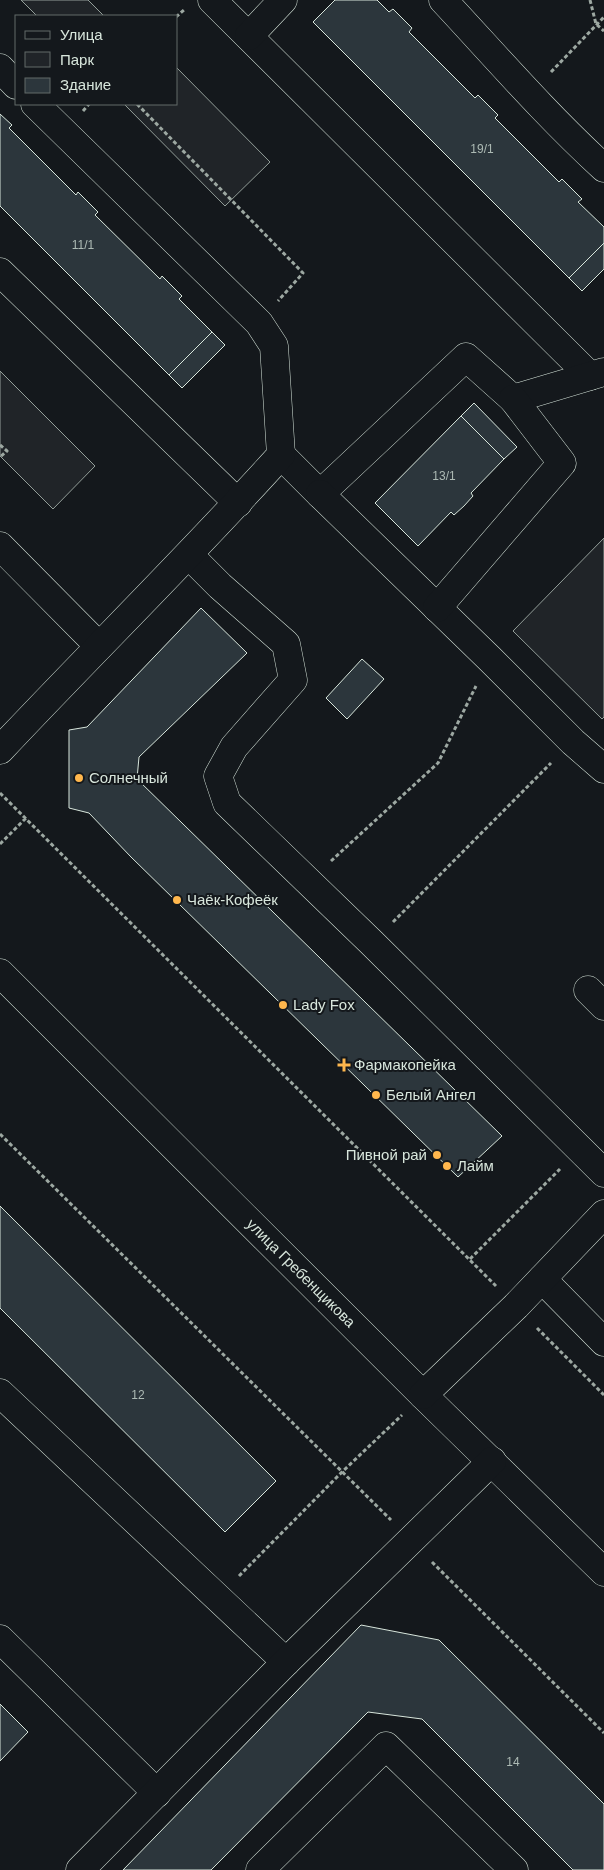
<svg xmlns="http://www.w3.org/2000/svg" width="604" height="1870" viewBox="0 0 604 1870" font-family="Arial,sans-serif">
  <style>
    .green { fill: #202428; stroke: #939e99 }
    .building { fill: #2c363c; stroke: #d8e6dc }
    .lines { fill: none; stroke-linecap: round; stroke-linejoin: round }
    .minor-casing { stroke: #d8e6dc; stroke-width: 29 }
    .path { stroke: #9da8a2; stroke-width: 3; stroke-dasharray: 4 2.5; stroke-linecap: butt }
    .minor { stroke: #14181c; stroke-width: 28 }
    .poi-dot { fill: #ffb74d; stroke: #14181c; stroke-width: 2 }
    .labels { text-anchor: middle; stroke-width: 4; stroke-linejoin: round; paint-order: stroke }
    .number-label { font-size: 12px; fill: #adbab4 }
    .poi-label { font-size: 15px; fill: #d8e6dc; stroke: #14181c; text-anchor: start }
    .street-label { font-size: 15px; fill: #d8e6dc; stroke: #14181c }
  </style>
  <rect width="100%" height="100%" fill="#14181c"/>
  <!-- green -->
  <path class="green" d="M21 0H88L104 16H37Z
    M176 67 270 162 225 206 124 104H176Z
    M0 371 95 466 53 509 0 456Z
    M604 538V717L602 719 513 631Z"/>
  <!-- building -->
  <path class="building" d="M335 0H377L389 12 393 9 412 28 409 32 475 98 478 95 498 115 495 118 559 182 562 179 582 199 578 202 604 227V243L569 278 313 22Z
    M0 114 12 125 9 128 76 195 78 192 98 212 95 215 160 279 162 276 182 296 179 299 212 332 169 375 0 206Z
    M604 243V269L582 291 569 278Z
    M212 332 225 345 182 388 169 375Z
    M474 403 517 447 504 459 461 416Z
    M461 416 504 459 471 493 473 496 464 506 454 515 451 512 418 546 375 503Z
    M201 608 247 653 139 757 137 779 502 1136 458 1177 131 857 89 813 69 808V730L87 727Z
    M362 659 384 679 347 719 326 698Z
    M0 1206 276 1481 225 1532 0 1308Z
    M361 1625 439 1640 604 1804V1870H573L422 1719 368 1712 211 1870H123Z
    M0 1704 28 1732 0 1761Z"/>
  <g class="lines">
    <defs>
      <g id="minor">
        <path d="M212 0 590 376"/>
        <path d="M443 0C496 57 547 116 604 168"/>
        <path d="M249 36 283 0"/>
        <path d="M0 68 16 85"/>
        <path d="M0 272 238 503"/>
        <path d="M281 455 320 494 466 357 513 399 604 372"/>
        <path d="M320 494 490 659 573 742 604 769"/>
        <path d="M0 546 99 646"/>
        <path d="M189 555 220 586 286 644 293 680 234 747 218 776 227 803 372 943 604 1173"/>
        <path d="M437 608 562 463 513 399"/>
        <path d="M0 750C93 651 190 556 281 455L274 346 259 323 35 104"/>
        <path id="s1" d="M0 973 423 1395 604 1572"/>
        <path d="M588 990 604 1006"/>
        <path d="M542 1279 604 1342"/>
        <path d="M0 1393 286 1662"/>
        <path d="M423 1395 516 1306 604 1214"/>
        <path d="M0 1639 157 1793"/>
        <path d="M80 1870 286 1662 492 1461"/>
        <path d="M260 1870 386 1746 514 1870"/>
      </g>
    </defs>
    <!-- minor casing -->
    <use href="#minor" class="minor-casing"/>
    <!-- path -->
    <path class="path" d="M590 0 596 24 604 31
      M176 17 185 9
      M551 72 604 17
      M137 104 303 273 278 301
      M83 111 89 104
      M0 445 7 451 0 457
      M0 793 496 1286
      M0 844 26 818
      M331 861 438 763 476 686
      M393 922 551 763
      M0 1134 391 1520
      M470 1259 560 1169
      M537 1328 604 1395
      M432 1562 604 1733
      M239 1576 342 1472 402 1415"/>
    <!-- minor -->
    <use href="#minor" class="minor"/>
  </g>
  <!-- markers -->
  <g class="poi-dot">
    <circle cx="79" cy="778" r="5"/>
    <circle cx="177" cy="900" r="5"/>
    <circle cx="283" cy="1005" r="5"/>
    <path d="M341.5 1057.5h5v5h5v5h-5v5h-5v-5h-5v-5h5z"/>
    <circle cx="376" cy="1095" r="5"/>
    <circle cx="437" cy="1155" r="5"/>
    <circle cx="447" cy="1166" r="5"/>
  </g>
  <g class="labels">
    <!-- number labels -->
    <g class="number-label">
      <text x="482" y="153">19/1</text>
      <text x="83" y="249">11/1</text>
      <text x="444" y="480">13/1</text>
      <text x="138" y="1399">12</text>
      <text x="513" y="1766">14</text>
    </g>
    <!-- poi labels -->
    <g class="poi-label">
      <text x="89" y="783">Солнечный</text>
      <text x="187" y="905">Чаёк-Кофеёк</text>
      <text x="293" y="1010">Lady Fox</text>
      <text x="354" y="1070">Фармакопейка</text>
      <text x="386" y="1100">Белый Ангел</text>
      <text x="427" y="1160" text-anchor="end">Пивной рай</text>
      <text x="457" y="1171">Лайм</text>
    </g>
    <!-- street labels -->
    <g class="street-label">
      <text dy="5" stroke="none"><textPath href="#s1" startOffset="425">улица Гребенщикова</textPath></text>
    </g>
  </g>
  <!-- legend -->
  <rect x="15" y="15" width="162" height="90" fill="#14181c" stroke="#626a69"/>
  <rect x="25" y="31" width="25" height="8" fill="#14181c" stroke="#626a69"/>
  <text x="60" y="40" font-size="15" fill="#d8e6dc">Улица</text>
  <rect x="25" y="52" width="25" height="15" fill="#202428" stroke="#626a69"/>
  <text x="60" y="65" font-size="15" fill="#d8e6dc">Парк</text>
  <rect x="25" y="78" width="25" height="15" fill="#2c363c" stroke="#626a69"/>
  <text x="60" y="90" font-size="15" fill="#d8e6dc">Здание</text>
</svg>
